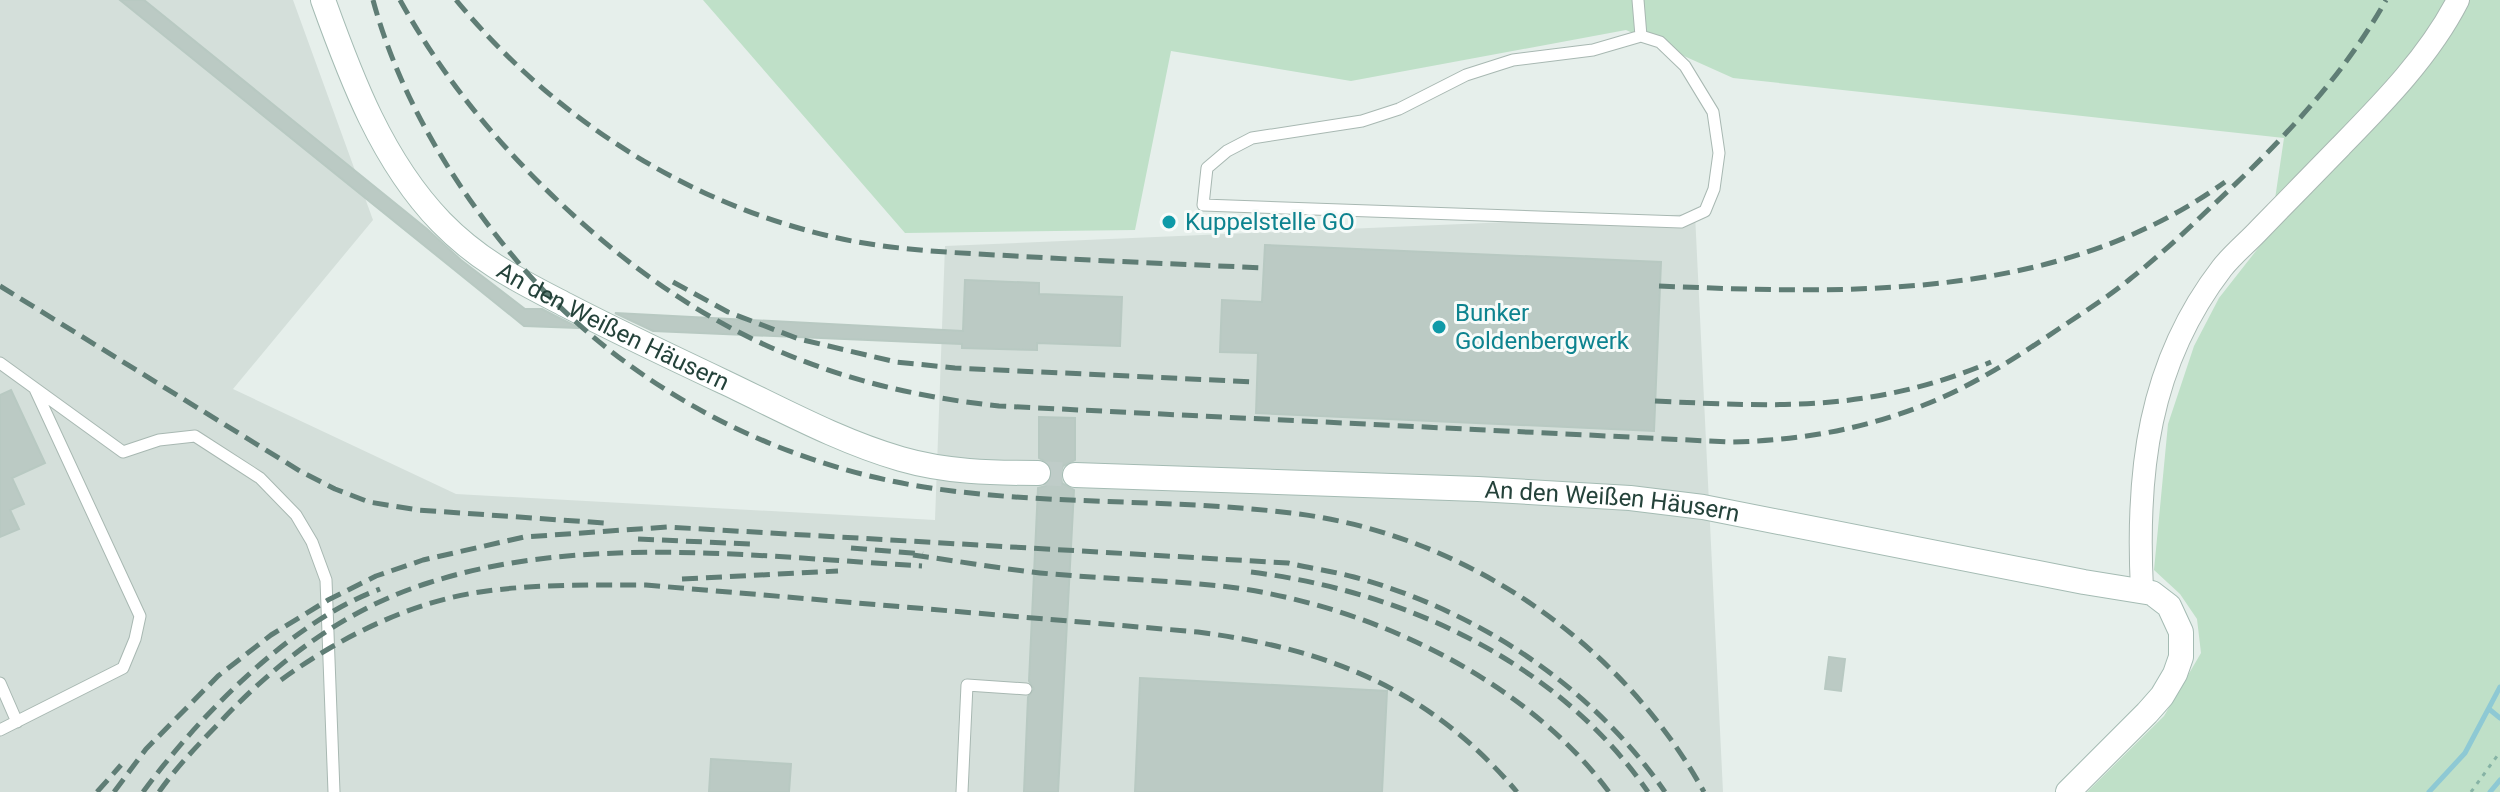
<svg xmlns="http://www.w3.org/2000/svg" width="2500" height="792" viewBox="0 0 2500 792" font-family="Roboto,sans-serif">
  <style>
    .built { fill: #d4dfda }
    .green { fill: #bfe0c8 }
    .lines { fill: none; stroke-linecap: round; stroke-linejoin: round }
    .stream { stroke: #8ec9d4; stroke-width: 5 }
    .building { fill: #bbcac4; stroke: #b8c9c2; stroke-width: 2 }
    .secondary-tunnel { stroke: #bfccc8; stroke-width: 24; stroke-dasharray: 24 12; stroke-linecap: butt }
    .lane-casing { stroke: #a8b8b2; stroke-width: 13 }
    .street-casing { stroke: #a8b8b2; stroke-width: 24 }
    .secondary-casing { stroke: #a4bbb3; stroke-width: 26 }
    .path { stroke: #86b3a5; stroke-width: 3; stroke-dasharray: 4 6; stroke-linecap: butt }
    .lane { stroke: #fff; stroke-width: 11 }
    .street { stroke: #fff; stroke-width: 22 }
    .secondary { stroke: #fff; stroke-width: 24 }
    .rail { stroke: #5f7d75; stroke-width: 5; stroke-dasharray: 16 8; stroke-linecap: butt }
    .culture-dot { fill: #0f9aa8; stroke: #f7fbf9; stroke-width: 3 }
    .labels { text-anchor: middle; stroke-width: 6; stroke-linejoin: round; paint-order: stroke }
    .culture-label { font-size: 24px; fill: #0d838f; stroke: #f7fbf9; text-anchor: start }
    .street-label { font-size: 24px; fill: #24423a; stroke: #f7fbf9 }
  </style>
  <rect width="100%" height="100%" fill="#e6efeb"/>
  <!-- built -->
  <path class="built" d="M0 0H293L373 220 233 389 456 494 935 520 945 246 1695 214 1723 792H0Z"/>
  <!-- green -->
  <path class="green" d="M703 0H2500V792H2087L2164 716 2201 653 2197 619 2180 594 2154 570 2168 424 2194 346 2219 298 2270 233 2284 138 1733 78 1626 30 1351 81 1171 51 1135 230 905 233Z"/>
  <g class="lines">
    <!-- stream -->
    <path class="stream" d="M2489 709 2500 718
      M2429 792 2465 753 2500 687
      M2490 792 2500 780"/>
  </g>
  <!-- building -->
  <path class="building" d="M120 0H144L427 229 461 260 525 309H542L579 328 524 326Z
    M1265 245 1661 262 1654 431 1256 413 1258 353 1220 352 1222 300 1262 302Z
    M965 280 1039 283V294L1122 297 1120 346 1037 343V350L962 348V344L653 331 615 313 963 331Z
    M11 390 45 463 12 478 24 504 10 510 19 529 0 537V395Z
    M1039 417 1075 418V460L1063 466 1060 474 1062 483 1074 490 1058 792H1024L1028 697 1034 689 1029 681 1038 488 1046 486 1053 474 1051 465 1039 458Z
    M1829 657 1845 659 1841 691 1825 689Z
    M1140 678 1387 691 1382 792H1135Z
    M711 759 791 764 789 792H709Z"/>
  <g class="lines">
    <!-- secondary-tunnel -->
    <path class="secondary-tunnel" d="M1038 473 1075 475"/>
    <defs>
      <path id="lane" d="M1638 0 1641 36
        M1641 36 1660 42 1685 66 1713 112 1719 153 1714 189 1705 211 1681 222 1203 205 1207 168 1227 151 1252 138 1362 121 1399 109 1466 75 1513 60 1593 50Z
        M0 363 123 452 159 440 195 436 260 478 296 515 312 542 326 580 334 792
        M0 683 17 722
        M0 730 123 668 135 639 140 616 35 389
        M962 792 967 685 1026 689"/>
      <path id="street" d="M2142 590C2136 473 2148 364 2222 268 2233 254 2248 242 2260 229 2287 201 2314 174 2341 146 2384 102 2430 55 2458 0"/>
      <g id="secondary">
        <path id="s1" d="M323 0C351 78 382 161 441 222 480 262 518 280 566 305 618 332 671 357 724 382 781 409 839 441 901 459 946 472 991 473 1038 473"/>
        <path id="s2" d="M1075 475 1478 489 1630 498 1703 507 2084 582 2152 593 2169 606 2181 632V657L2175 674 2162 696 2147 713 2068 792"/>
      </g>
    </defs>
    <!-- lane casing -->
    <use href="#lane" class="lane-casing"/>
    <!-- street casing -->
    <use href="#street" class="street-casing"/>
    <!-- secondary casing -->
    <use href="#secondary" class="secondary-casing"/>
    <!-- path -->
    <path class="path" d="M2471 792 2500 752"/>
    <!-- lane -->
    <use href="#lane" class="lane"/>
    <!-- street -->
    <use href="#street" class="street"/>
    <!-- secondary -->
    <use href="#secondary" class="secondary"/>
    <!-- rail -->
    <path class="rail" d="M373 0C399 96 453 185 517 261 619 382 768 462 924 487 1045 506 1169 498 1291 513 1462 533 1621 641 1704 792
      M400 0C442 76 494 140 557 200 688 324 819 387 999 406L1729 442C1796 441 1861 430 1924 405 1973 386 2017 357 2060 328 2084 312 2108 297 2130 279 2158 257 2185 232 2211 207 2277 146 2342 79 2386 0
      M456 0C557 122 696 210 852 241 906 251 961 253 1015 256 1098 261 1181 264 1264 268
      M673 282 728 312 799 339 896 362 955 368 1257 382
      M0 286 300 471 335 489 369 502 418 510 604 523
      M1659 286C1854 294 2059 301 2225 182
      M1655 401C1780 407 1872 412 1991 362
      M638 539 750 544
      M851 548 923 554
      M913 555C959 561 1006 570 1052 574 1108 579 1165 580 1221 586 1362 602 1523 676 1609 792
      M1251 572C1403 591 1559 662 1648 792
      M682 579 838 571
      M281 680C340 637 414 600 487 591 539 584 593 585 646 585L1198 632C1328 649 1430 689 1517 792
      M97 792 121 765
      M114 792 146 749 218 676 271 635 328 600 376 576 423 560 524 537 667 527 1288 563C1309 568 1332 571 1354 577 1478 611 1592 686 1665 792
      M143 792C199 716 290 622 380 589
      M159 792C178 765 200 743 223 719 280 659 348 608 428 583 581 533 763 557 922 566"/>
  </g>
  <!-- markers -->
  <g class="culture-dot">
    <circle cx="1169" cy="222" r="8"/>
    <circle cx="1439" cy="327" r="8"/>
  </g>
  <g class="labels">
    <!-- culture labels -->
    <g class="culture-label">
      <text x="1185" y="230">Kuppelstelle GO</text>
      <text x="1455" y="321">Bunker<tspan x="1455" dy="28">Goldenbergwerk</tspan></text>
    </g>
    <!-- street labels -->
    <g class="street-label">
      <text dy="8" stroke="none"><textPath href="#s1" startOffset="456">An den Weißen Häusern</textPath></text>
      <text dy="8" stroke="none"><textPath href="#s2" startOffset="538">An den Weißen Häusern</textPath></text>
    </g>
  </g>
</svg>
